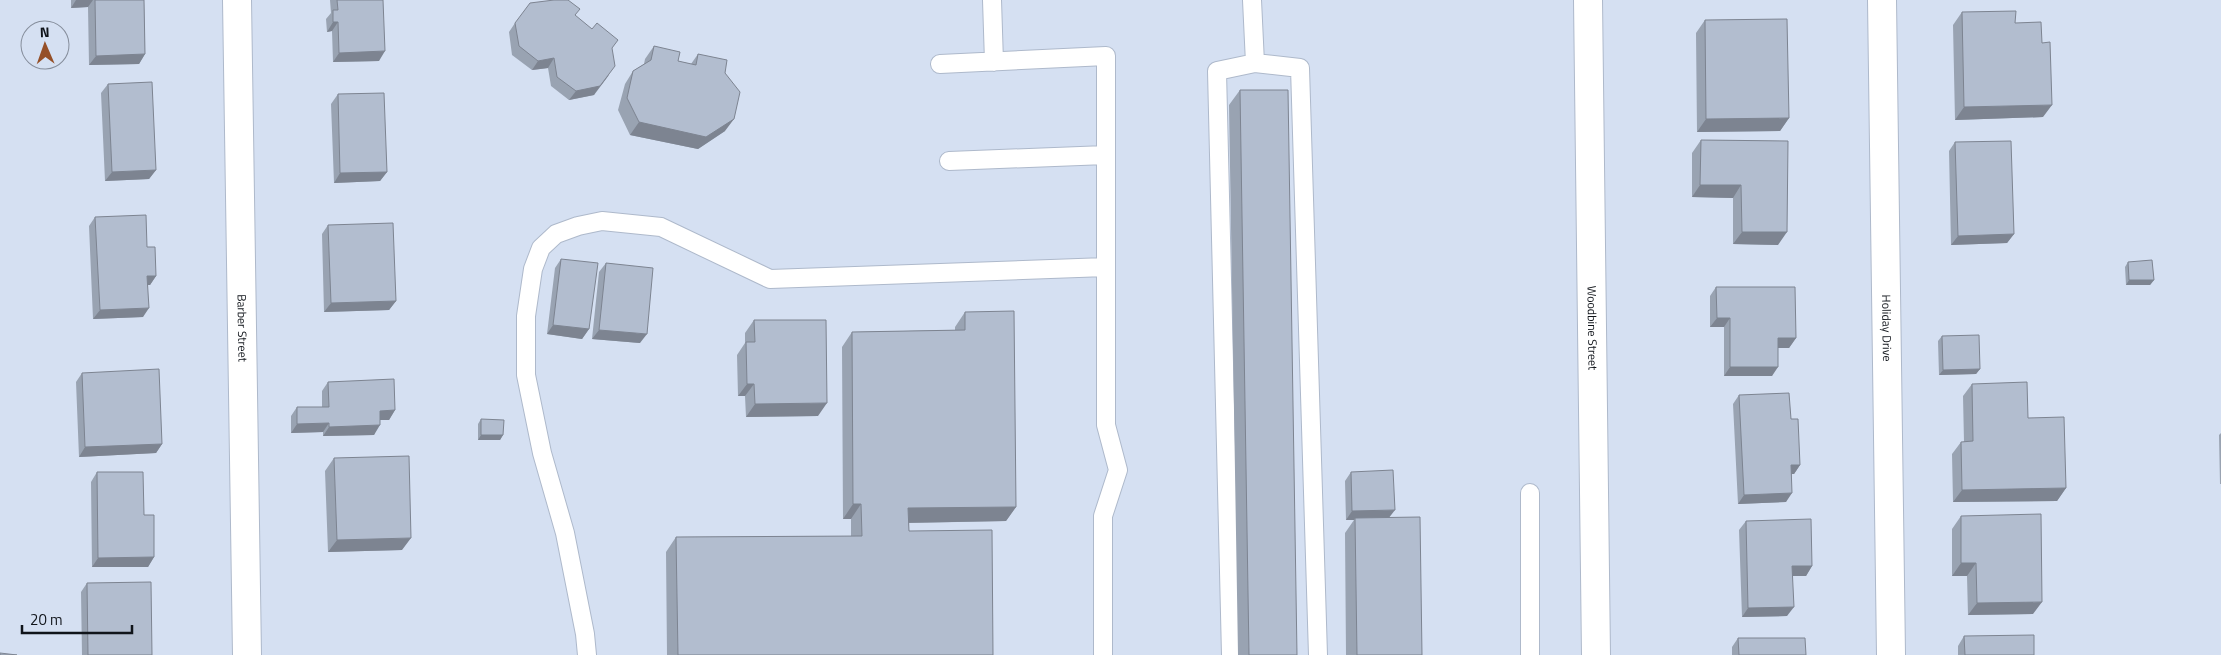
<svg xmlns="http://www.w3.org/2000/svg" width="2221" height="655" viewBox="0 0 2221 655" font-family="'Titillium Web',sans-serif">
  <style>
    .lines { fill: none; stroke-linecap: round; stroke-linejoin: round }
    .lane-casing { stroke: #aeb9cb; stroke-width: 20 }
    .street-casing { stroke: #aeb9cb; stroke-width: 30 }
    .lane { stroke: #fff; stroke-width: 18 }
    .street { stroke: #fff; stroke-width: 28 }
    .wall { fill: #99a3b2 }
    .shaded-wall { fill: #7d8491 }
    .building { fill: #b2bdcf; stroke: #7d8491 }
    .labels { text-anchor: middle; stroke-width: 4; stroke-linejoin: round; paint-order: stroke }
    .street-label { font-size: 12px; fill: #10141a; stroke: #d5e0f2 }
  </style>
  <rect width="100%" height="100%" fill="#d5e0f2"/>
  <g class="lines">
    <defs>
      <path id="lane" d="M992 0 994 62
        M1252 0 1255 63
        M940 64 1106 56V425L1118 470 1103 516V655
        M949 161 1106 155
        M587 655 585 634 565 533 542 453 526 375V316L533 269 541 248 556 234 578 226 602 221 661 227 770 279 1106 267
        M1231 655 1217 71 1255 63 1300 68 1318 655
        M1530 655V493"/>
      <g id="street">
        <path id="s1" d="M237 0 247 655"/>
        <path id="s2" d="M1588 0 1596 655"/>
        <path id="s3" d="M1882 0 1891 655"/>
      </g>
    </defs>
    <!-- lane casing -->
    <use href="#lane" class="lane-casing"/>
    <!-- street casing -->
    <use href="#street" class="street-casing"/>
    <!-- lane -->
    <use href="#lane" class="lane"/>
    <!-- street -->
    <use href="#street" class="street"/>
  </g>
  <!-- wall -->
  <path class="wall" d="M71 0H144L145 54 139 64 89 65 88 7 71 8Z
    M330 0H383L379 61 333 62 332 31 327 32 326 19 331 13Z
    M1962 12 2015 23 2042 43 2043 117 1955 120 1953 25Z
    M575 16 612 49 594 95 569 100 551 86 548 68 532 70 512 55 509 32 515 23Z
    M1705 20 1789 118 1780 131 1697 132 1696 33Z
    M654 46 678 61 691 64 698 54 725 73V131L698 149 630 135 618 110 625 84 633 71 644 64 645 59Z
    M108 84 156 170 149 179 105 181 101 93Z
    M1240 90 1297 655H1238L1229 105Z
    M338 94 387 172 380 181 334 183 331 104Z
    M1701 140 1788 141 1778 245 1733 244V198L1692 197V153Z
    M1955 142 2014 234 2007 243 1951 245 1949 151Z
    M95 217 147 247 156 276 150 285H148L143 317 93 319 89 226Z
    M328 225 396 301 389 310 324 312 322 234Z
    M561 259 589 329 582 339 547 334 555 268Z
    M2128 262 2154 280 2150 285H2126L2125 267Z
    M606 263 640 343 592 339 599 272Z
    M1716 287 1796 338 1789 348H1778L1772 376H1724V327H1710V296Z
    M965 312 1016 507 1006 521 909 523V531L993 655H667L666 552 676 537 851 536V519H843L842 347 852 332 955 330V327Z
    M754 320 818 416 746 417 745 396H738L737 355 745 343V333Z
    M1942 336 1980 369 1976 374 1939 375 1938 341Z
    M82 373 162 444 156 453 79 457 76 382Z
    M328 382 395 410 389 420H380L374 435 323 436V432L291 433V416L297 407H322V391Z
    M1972 384 2028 418 2066 488 2057 501 1953 502 1952 454 1961 442H1964L1963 396Z
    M1739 395 1791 419 1800 465 1794 474H1792L1786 502 1738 504 1733 404Z
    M481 419 503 435 500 440H478V424Z
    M2221 433V484H2220L2219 435Z
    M334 458 402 550 328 552 325 471Z
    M97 472 144 515 154 557 148 567H92L91 482Z
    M1351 472 1389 518 1422 655H1346L1345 533 1354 520H1346L1345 481Z
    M1961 516 2033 614 1968 615 1967 576H1952V529Z
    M1746 521 1812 566 1806 576H1793L1787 616 1742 617 1739 530Z
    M87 583 152 655H82L81 592Z
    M1964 636 2034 655H1958V646Z
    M1738 638 1806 655H1732V647Z"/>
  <!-- shaded-wall -->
  <path class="shaded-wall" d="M76 0H93L88 7 71 8Z
    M333 22H338L332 31 327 32Z
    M385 51 379 61 333 62 339 53Z
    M145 54 139 64 89 65 96 56Z
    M554 58 548 68 532 70 538 61Z
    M609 75 594 95 569 100 576 91Z
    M2052 105 2043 117 1955 120 1964 107Z
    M1789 118 1780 131 1697 132 1706 119Z
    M734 119 725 131 698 149 630 135 639 122Z
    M156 170 149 179 105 181 112 172Z
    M387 172 380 181 334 183 340 173Z
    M1700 185H1741L1733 198 1692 197Z
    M1742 232H1787L1778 245 1733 244Z
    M2014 234 2007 243 1951 245 1958 236Z
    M147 276H156L150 285H141Z
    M2129 280H2154L2150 285H2126Z
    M396 301 389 310 324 312 331 303Z
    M149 308 143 317 93 319 100 310Z
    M1717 318H1730L1724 327H1710Z
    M553 325 589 329 582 339 547 334Z
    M599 330 647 334 640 343 592 339Z
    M1778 338H1796L1789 348H1772Z
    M1730 367H1778L1772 376H1724Z
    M1980 369 1976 374 1939 375 1943 370Z
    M747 384H754L745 396H738Z
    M827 403 818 416 746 417 755 404Z
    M395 410 389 420H373L380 411Z
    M329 423 323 432 291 433 297 424Z
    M380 425 374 435 323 436 329 427Z
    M481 435H503L500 440H478Z
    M162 444 156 453 79 457 85 447Z
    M1791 465H1800L1794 474H1785Z
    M2066 488 2057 501 1953 502 1962 490Z
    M1792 493 1786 502 1738 504 1744 495Z
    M853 504H861L851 519H843Z
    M1016 507 1006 521 898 523 908 508Z
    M1395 510 1388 519 1355 518 1354 520H1346L1352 511Z
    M411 538 402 550 328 552 337 540Z
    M154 557 148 567H92L98 558Z
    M1961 563H1976L1967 576H1952Z
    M1792 566H1812L1806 576H1786Z
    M2042 602 2033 614 1968 615 1977 603Z
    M1794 607 1787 616 1742 617 1748 608Z"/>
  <!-- building -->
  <path class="building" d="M95 0H144L145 54 96 56Z
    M337 0H383L385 51 339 53 338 22H333V10H338Z
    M554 0H568L580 9 575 15 592 29 597 23 618 40 612 48 615 66 600 86 576 91 557 77 554 58 538 61 519 46 515 23 530 3Z
    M2016 11 2015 23 2041 22 2042 43 2050 42 2052 105 1964 107 1962 12Z
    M1787 19 1789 118 1706 119 1705 20Z
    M654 46 680 52 678 61 696 65 698 54 727 60 725 73 740 92 734 119 706 137 639 122 627 98 633 71 651 60Z
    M152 82 156 170 112 172 108 84Z
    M1240 90H1288L1297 655H1249Z
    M384 93 387 172 340 173 338 94Z
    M1701 140 1788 141 1787 232H1742L1741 185H1700Z
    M2011 141 2014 234 1958 236 1955 142Z
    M146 215 147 247H155L156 276H147L149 308 100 310 95 217Z
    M393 223 396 301 331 303 328 225Z
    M561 259 598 263 589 329 553 325Z
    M2152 260 2154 280H2129L2128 262Z
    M606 263 653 268 647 334 599 330Z
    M1716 287H1795L1796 338H1778V367H1730V318H1717Z
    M1014 311 1016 507 908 508 909 531 992 530 993 655H678L676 537 862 536 861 504H853L852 332 965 330V312Z
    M754 320H826L827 403 755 404 754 384H747L746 342H755Z
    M1979 335 1980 369 1943 370 1942 336Z
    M159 369 162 444 85 447 82 373Z
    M394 379 395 410 380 411V425L329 427V423L297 424V407H329L328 382Z
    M2027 382 2028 418 2064 417 2066 488 1962 490 1961 442 1973 441 1972 384Z
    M1789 393 1791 419H1798L1800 465H1791L1792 493 1744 495 1739 395Z
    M481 419 504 420 503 435H481Z
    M409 456 411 538 337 540 334 458Z
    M1393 470 1395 510 1352 511 1351 472Z
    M97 472H143L144 515H154V557L98 558Z
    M2041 514 2042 602 1977 603 1976 563H1961V516Z
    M1420 517 1422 655H1357L1355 518Z
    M1811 519 1812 566H1792L1794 607 1748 608 1746 521Z
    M151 582 152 655H88L87 583Z
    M2034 635V655H1965L1964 636Z
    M1738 638H1805L1806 655H1739Z
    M0 653 17 655H0Z"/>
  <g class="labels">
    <!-- street labels -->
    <g class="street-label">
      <text dy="4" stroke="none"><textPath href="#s1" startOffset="328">Barber Street</textPath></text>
      <text dy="4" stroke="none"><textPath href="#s2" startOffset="328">Woodbine Street</textPath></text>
      <text dy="4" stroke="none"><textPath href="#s3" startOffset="328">Holiday Drive</textPath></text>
    </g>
  </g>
  <!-- north arrow -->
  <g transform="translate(45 45) rotate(358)"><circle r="24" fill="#d5e0f2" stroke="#868e9c"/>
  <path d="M0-4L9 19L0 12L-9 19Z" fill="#954f27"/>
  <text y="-8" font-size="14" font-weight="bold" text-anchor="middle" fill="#10141a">N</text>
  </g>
  <!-- scale -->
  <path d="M22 625v8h110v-8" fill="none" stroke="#10141a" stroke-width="2.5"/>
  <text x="30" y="625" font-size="15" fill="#10141a" stroke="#d5e0f2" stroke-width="4" paint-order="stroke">20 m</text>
</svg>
